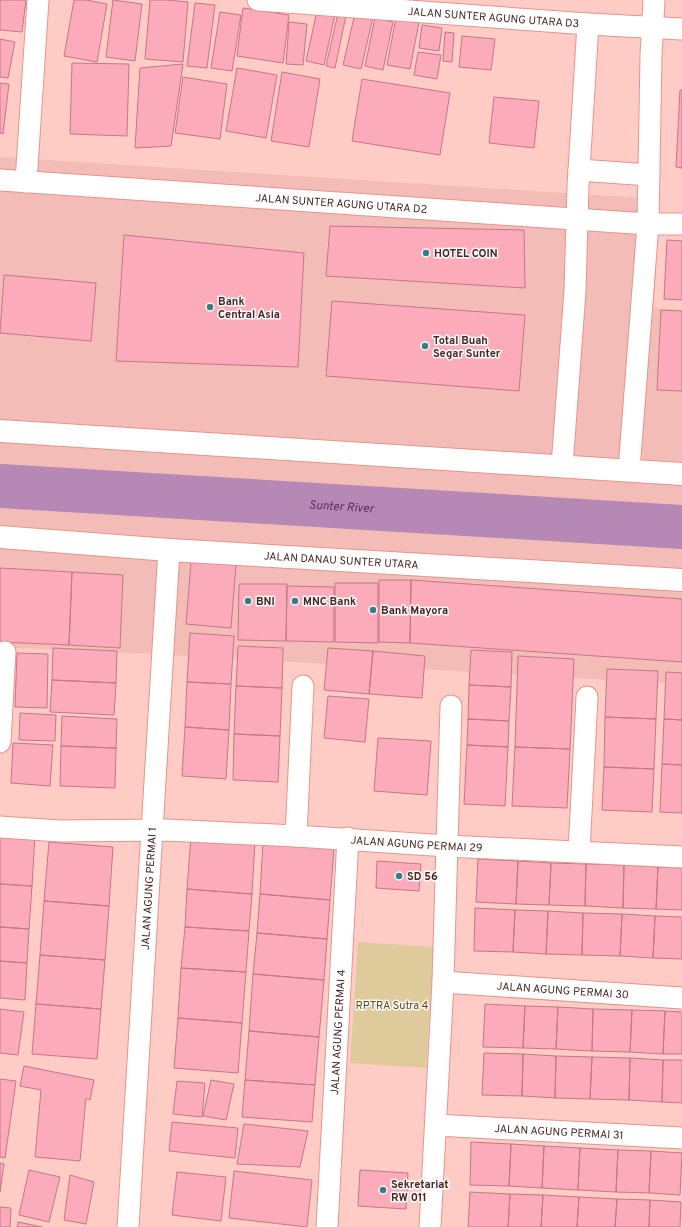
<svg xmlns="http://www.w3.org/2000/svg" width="682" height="1227" viewBox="0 0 682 1227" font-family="Overpass,sans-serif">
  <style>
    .built { fill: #f3bcb6 }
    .green { fill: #dfca9b }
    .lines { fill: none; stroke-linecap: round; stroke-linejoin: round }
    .river { stroke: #b588b6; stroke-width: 44 }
    .building { fill: #fcabbb; stroke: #c47787 }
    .street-casing { stroke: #e4958c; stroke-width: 23 }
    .secondary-casing { stroke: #e4958c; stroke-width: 24 }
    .street { stroke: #fff; stroke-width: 21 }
    .secondary { stroke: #fff; stroke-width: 22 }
    .poi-dot { fill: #367e87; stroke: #fafafa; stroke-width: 1.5 }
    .labels { text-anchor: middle; stroke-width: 3; stroke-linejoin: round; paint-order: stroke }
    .street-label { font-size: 11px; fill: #482825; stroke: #fafafa }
    .poi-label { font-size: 11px; font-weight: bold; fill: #482825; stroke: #fafafa; text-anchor: start }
    .park-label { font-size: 11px; fill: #5e4b1d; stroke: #fafafa }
    .water-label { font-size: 12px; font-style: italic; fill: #602862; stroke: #fafafa }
  </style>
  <rect width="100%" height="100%" fill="#feccc5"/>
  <!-- built -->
  <path class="built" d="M0 157 659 199 654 308 682 310V684L169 655 0 647Z"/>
  <!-- green -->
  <path class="green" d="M358 942 434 947 426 1068 350 1063Z"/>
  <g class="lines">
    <!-- river -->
    <path class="river" id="s1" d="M0 486 682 527"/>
  </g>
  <!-- building -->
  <path class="building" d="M0 0H26L22 32 0 30Z
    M74 0H86L107 4 97 62 64 56Z
    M113 0 142 4 135 61 106 57Z
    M150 0H167L188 2 183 62 145 59Z
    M195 3 215 5 207 68 187 66Z
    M243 8 289 15 283 63 237 56Z
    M339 9 347 11 335 68 326 66Z
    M317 11 335 14 324 65 306 61Z
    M220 12 241 15 232 71 211 68Z
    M355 13 373 17 361 69 343 65Z
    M375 18 393 22 383 70 365 66Z
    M396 18 419 22 410 69 387 65Z
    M289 22 307 24 303 65 286 64Z
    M422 25 442 28 439 51 419 48Z
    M445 32 454 33 452 62 443 61Z
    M462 36 495 39 491 70 459 67Z
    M0 39 15 42 8 78 0 77Z
    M418 52 441 55 437 79 414 75Z
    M72 63 129 64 127 136 70 134Z
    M183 64 171 146 135 148 140 68Z
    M237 68 277 75 266 138 226 131Z
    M282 72 320 79 309 147 271 141Z
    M183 77 227 84 220 139 175 133Z
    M362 79 450 93 440 155 352 141Z
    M0 83 9 84 3 134 0 133Z
    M680 90H682V168L676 167Z
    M494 97 539 101 534 148 489 143Z
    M330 226 524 230 525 288 326 276Z
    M124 235 304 253 298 367 116 361Z
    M667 240 682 241V300L664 299Z
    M4 275 96 283 91 341 0 333Z
    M332 301 525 315 519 391 326 376Z
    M661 310 682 311V391L657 390Z
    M191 562 236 565 231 628 186 624Z
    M0 568 72 572 69 645 0 642Z
    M72 572 123 575 120 648 69 645Z
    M379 580H411L410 643 379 642Z
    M411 580 682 599V662L410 643Z
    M335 583H378V643L335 642Z
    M239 584H287L286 641 238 640Z
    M287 586 334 587V642L286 641Z
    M190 633 234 636 231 684 187 682Z
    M238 646 283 648 282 688 236 686Z
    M53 648 117 651 116 683 52 680Z
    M328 648 373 651 369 694 324 690Z
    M471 650 512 652 511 687 469 685Z
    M373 651 425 656 422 698 369 694Z
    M17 653 48 654 47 708 15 707Z
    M518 656 574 659 570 749 515 747Z
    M607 669 658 671 656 719 605 717Z
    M666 672 682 673V720L664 719Z
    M52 680 116 683 114 715 50 712Z
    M187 682 231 684 229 730 185 727Z
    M469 685 511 687 509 721 468 719Z
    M236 686 282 688 280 736 234 734Z
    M328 696 369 699 365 742 324 738Z
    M20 713 56 715 55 741 19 740Z
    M62 716 117 719 116 748 61 746Z
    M605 717 656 719 654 769 604 767Z
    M468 719 509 721 508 747 467 745Z
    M664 719 682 720V765L662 764Z
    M185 727 229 730 226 779 182 776Z
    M234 734 280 736 278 782 233 780Z
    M378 738 431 741 427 795 374 791Z
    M13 743 53 745 50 786 11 783Z
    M467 745 508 747 505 806 464 804Z
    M61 746 116 748 115 788 60 786Z
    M515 747 570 749 567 808 512 806Z
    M662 764 682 765V813L660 812Z
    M604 767 654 769 652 812 602 810Z
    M0 833 35 835 32 886 0 884Z
    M191 836 255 841 252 894 187 889Z
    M49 842 113 847 109 906 44 901Z
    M263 842 334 848 330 900 260 894Z
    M478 859 518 861 516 904 476 902Z
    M377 861 421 864 419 891 376 888Z
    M518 861 551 863 549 905 516 904Z
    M551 863 586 864 585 906 549 905Z
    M586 864 624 865 623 908 585 906Z
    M624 865 658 867 656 909 623 908Z
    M658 867 682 868V910L656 909Z
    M0 884 32 886 29 929 0 927Z
    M187 889 252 894 249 931 185 927Z
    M260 894 330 900 327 939 257 933Z
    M44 901 109 906 105 960 40 955Z
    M475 908 515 910 513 952 474 951Z
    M515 910 548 911 546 954 513 952Z
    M548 911 583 913 582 955 546 954Z
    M583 913 622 914 620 956 582 955Z
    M622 914 655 916 653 958 620 956Z
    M655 916 682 917V959L653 958Z
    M0 927 29 929 27 963 0 961Z
    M185 927 249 931 246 972 181 968Z
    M257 933 327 939 324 980 253 974Z
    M40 955 105 960 101 1009 36 1004Z
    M0 961 27 963 25 1000 0 998Z
    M181 968 246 972 242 1023 178 1018Z
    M253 974 324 980 319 1037 249 1031Z
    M36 1004 101 1009 97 1059 32 1054Z
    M485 1004 525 1006 523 1048 483 1047Z
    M525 1006 558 1007 556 1049 523 1048Z
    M558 1007 593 1009 592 1051 556 1049Z
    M0 1009 24 1012 18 1055 0 1053Z
    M593 1009 632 1010 630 1052 592 1051Z
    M632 1010 665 1011 663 1054 630 1052Z
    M665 1011 682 1012V1054H663Z
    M178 1018 242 1023 238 1073 174 1068Z
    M249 1031 319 1037 315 1085 245 1080Z
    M484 1053 523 1054 522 1096 482 1095Z
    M523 1054 556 1056 555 1098 522 1096Z
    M556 1056 592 1057 590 1099 555 1098Z
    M592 1057 630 1058 629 1100 590 1099Z
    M630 1058 663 1060 662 1102 629 1100Z
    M663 1060H682V1103L662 1102Z
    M24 1066 94 1080 90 1100 86 1098 80 1161 35 1157 41 1090 20 1086Z
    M0 1079 16 1081 5 1158 0 1157Z
    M211 1080 234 1084 226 1120 203 1116Z
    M245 1080 315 1085 312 1122 242 1117Z
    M177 1081 205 1083 202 1117 173 1114Z
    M172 1122 238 1128 235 1158 169 1151Z
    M244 1124 308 1131 300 1167 237 1164Z
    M471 1142 511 1144 509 1186 470 1185Z
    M511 1144 544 1146 542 1188 509 1186Z
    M544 1146 580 1148 578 1190 542 1188Z
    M580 1148 618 1150 616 1192 578 1190Z
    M618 1150 651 1151 649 1193 616 1192Z
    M651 1151 682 1153 680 1195 649 1193Z
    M0 1163 4 1164 0 1192Z
    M29 1170 60 1177 49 1222 19 1215Z
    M360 1170 408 1173 406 1209 358 1206Z
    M234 1171 312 1180 307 1227 229 1218Z
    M177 1172 226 1177 221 1221 172 1215Z
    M70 1175 94 1182 86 1224 64 1220Z
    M470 1192 510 1194 508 1227H468Z
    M510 1194 543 1195 541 1227H508Z
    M543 1195 579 1197 577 1227H541Z
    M579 1197 617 1199 615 1227H577Z
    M617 1199 650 1200 649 1227H615Z
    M650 1200 681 1202 680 1227H649Z
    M0 1207 11 1208 10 1227H0Z
    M18 1222 42 1227H17Z"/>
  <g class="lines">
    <defs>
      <g id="street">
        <path id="s2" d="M258 0 588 24 682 29"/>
        <path d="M579 170 649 175"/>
        <path id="s3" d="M0 180 648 224H682"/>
        <path d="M26 182 38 0"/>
        <path d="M562 466 575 291 578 186 588 24"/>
        <path d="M629 470 648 224 651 56 654 0"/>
        <path d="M0 742 5 652"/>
        <path id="s4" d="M0 827 60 831 166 830 296 836 447 846 682 857"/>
        <path d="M296 836 303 686"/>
        <path d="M579 852 587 697"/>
        <path id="s5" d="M443 982 682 998"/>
        <path id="s6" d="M436 1125 682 1138"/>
        <path id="s7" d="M128 1227 169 550"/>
        <path id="s8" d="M327 1227 348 838"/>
        <path d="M430 1227 443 982 451 706"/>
      </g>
      <g id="secondary">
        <path d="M0 431 682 474"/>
        <path id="s9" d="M0 537 169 550 682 580"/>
      </g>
    </defs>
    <!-- street casing -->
    <use href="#street" class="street-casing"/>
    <!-- secondary casing -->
    <use href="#secondary" class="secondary-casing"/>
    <!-- street -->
    <use href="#street" class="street"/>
    <!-- secondary -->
    <use href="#secondary" class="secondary"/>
  </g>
  <!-- markers -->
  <g class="poi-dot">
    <circle cx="426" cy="253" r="4"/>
    <circle cx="210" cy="307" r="4"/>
    <circle cx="425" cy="346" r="4"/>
    <circle cx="248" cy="601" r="4"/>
    <circle cx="295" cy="601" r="4"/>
    <circle cx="373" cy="610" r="4"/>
    <circle cx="399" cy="876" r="4"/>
    <circle cx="383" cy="1190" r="4"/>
  </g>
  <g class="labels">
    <!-- street labels -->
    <g class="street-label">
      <text dy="4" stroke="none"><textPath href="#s2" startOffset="236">JALAN SUNTER AGUNG UTARA D3</textPath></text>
      <text dy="4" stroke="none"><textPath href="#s3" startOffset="342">JALAN SUNTER AGUNG UTARA D2</textPath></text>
      <text dy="4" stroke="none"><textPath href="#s9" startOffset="342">JALAN DANAU SUNTER UTARA</textPath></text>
      <text dy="4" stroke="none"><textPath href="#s4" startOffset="417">JALAN AGUNG PERMAI 29</textPath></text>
      <text dy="4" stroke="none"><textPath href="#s7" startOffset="339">JALAN AGUNG PERMAI 1</textPath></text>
      <text dy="4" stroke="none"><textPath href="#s5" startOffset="120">JALAN AGUNG PERMAI 30</textPath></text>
      <text dy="4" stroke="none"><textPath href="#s8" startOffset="195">JALAN AGUNG PERMAI 4</textPath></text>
      <text dy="4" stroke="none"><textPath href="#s6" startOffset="123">JALAN AGUNG PERMAI 31</textPath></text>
    </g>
    <!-- poi labels -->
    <g class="poi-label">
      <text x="434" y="257">HOTEL COIN</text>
      <text x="218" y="305">Bank<tspan x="218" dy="13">Central Asia</tspan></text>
      <text x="433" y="344">Total Buah<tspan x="433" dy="13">Segar Sunter</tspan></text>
      <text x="256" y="605">BNI</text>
      <text x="303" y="605">MNC Bank</text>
      <text x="381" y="614">Bank Mayora</text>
      <text x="407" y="880">SD 56</text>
      <text x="391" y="1188">Sekretariat<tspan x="391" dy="13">RW 011</tspan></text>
    </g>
    <!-- park labels -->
    <g class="park-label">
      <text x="392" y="1009">RPTRA Sutra 4</text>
    </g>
    <!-- water labels -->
    <g class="water-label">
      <text dy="4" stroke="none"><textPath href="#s1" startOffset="342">Sunter River</textPath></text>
    </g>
  </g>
</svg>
